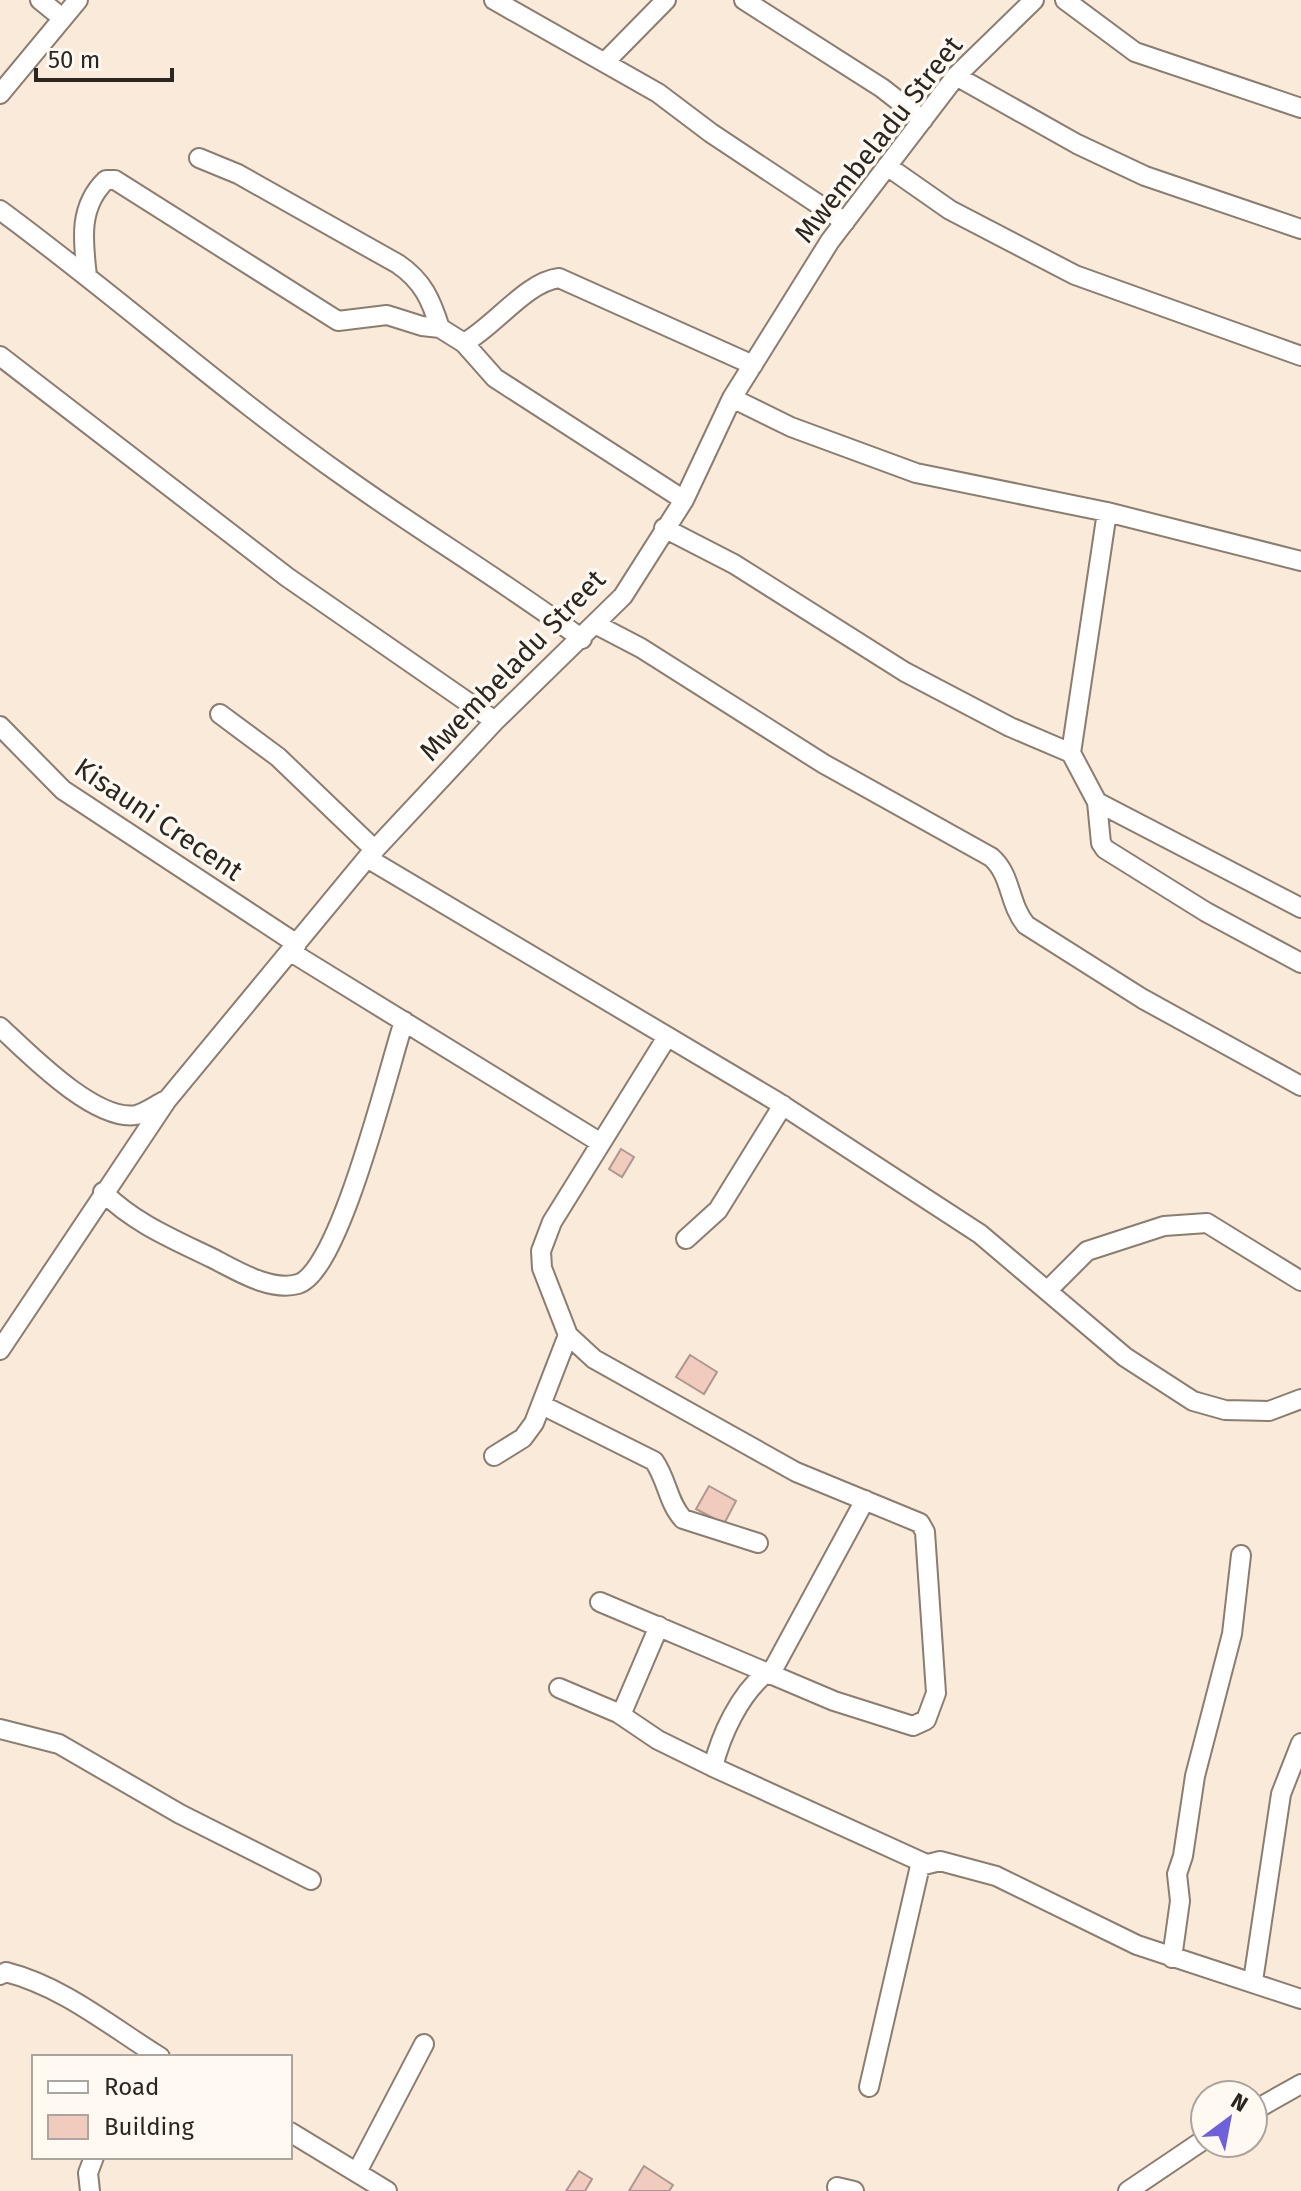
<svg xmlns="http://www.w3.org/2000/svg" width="1301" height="2191" viewBox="0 0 1301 2191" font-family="'Fira Sans',sans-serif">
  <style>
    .building { fill: #f1cbbe; stroke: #ad9891; stroke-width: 2 }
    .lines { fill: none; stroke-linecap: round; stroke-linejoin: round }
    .minor-casing { stroke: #8b7d6f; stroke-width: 22 }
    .minor { stroke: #fff; stroke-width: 18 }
    .labels { text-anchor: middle; stroke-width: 7; stroke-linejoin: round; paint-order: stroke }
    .street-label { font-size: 28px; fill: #2b2620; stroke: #fff9f2 }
  </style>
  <rect width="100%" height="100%" fill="#f9eada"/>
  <!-- building -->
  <path class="building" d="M621 1149 634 1157 622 1177 609 1169Z
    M690 1355 717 1372 704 1394 676 1377Z
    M709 1486 736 1501 724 1524 696 1509Z
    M644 2166 673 2185 669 2191H629Z
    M579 2171 592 2179 585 2191H566Z"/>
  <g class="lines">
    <defs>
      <path id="minor" d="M40 0 61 17
        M494 0 658 93 711 133 845 222
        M744 0 882 88 923 120
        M1065 0 1135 52 1301 108
        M606 61 666 0
        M956 76 1077 144 1145 176 1301 229
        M0 94 78 0
        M199 158 238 174 398 264C423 281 431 300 440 328
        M887 166 950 210 1075 275 1301 356
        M0 210C117 296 226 394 346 478 423 533 505 582 582 639
        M87 276C83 241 78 207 106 180H115L338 321 387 315 422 326 440 328 464 343 495 378 684 500
        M464 343C495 326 526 282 559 278L753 365
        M0 356 287 577 495 721
        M732 398 791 427 916 473 1107 512 1301 561
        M664 528 734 564 905 672 1010 727 1071 753 1097 802 1101 843 1105 849 1206 912 1301 963
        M595 624 641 648 824 764 991 857C1012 875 1008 903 1026 925L1143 999 1301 1086
        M220 714 278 757 375 850
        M0 726 63 790 297 944
        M1071 753 1107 512
        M1097 802 1301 908
        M367 858 776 1101 980 1234 1125 1357 1193 1401 1225 1410 1269 1411 1301 1399
        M291 952 601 1143
        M0 1027C28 1053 95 1122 136 1115 145 1113 156 1105 164 1101
        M103 1192C134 1223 173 1239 212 1258 236 1270 270 1292 298 1284 340 1272 389 1066 404 1021
        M686 1239 718 1210 783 1105
        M1047 1291 1087 1251 1164 1226 1207 1223 1301 1281
        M0 1350 167 1100 367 858 495 721 623 596 684 500 732 398 830 241 956 76 1034 0
        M542 1405 654 1461C667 1479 668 1503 683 1519L758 1543
        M494 1456 523 1438 534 1423 568 1335
        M600 1602 834 1701 913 1726 926 1720 936 1693 925 1532 920 1523 796 1472 594 1359 568 1335 542 1268 541 1251 552 1222 667 1037
        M770 1675 865 1500
        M559 1688 618 1713 624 1708 659 1626
        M618 1713 658 1740 713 1767 924 1863
        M0 1729 59 1744 180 1814 311 1880
        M713 1767C721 1735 739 1695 766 1673
        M1172 1958 1180 1901 1177 1874 1183 1856 1195 1776 1232 1634 1241 1555
        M0 1975 6 1972C64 1987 110 2026 160 2057
        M1253 1981 1281 1794 1301 1743
        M869 2087 920 1866 940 1861 996 1876 1137 1945 1301 1999
        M1253 2111 1301 2084
        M290 2132 387 2191
        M357 2172 424 2044
        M837 2187 854 2191
        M90 2191 88 2173 94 2157
        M1128 2191 1205 2139"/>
    </defs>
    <!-- minor casing -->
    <use href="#minor" class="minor-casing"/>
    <!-- minor -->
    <use href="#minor" class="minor"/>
  </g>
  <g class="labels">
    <!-- street labels -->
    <g class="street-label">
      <text transform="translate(878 139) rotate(-52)" y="10">Mwembeladu Street</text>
      <text transform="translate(512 665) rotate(-46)" y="10">Mwembeladu Street</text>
      <text transform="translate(159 819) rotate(34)" y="10">Kisauni Crecent</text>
    </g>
  </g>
  <!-- legend -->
  <rect x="32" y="2055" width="260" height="104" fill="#fff9f2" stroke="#aaa59e" stroke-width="2"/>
  <rect x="48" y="2081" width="40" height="12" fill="#ffffff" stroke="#aaa59e" stroke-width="2"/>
  <text x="104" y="2095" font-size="24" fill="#2b2620">Road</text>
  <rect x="48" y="2115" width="40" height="24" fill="#f1cbbe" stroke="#aaa59e" stroke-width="2"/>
  <text x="104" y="2135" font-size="24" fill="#2b2620">Building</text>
  <!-- north arrow -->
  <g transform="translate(1229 2119) rotate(32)"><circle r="38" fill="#fff9f2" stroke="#aaa59e" stroke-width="2"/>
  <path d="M0-6L14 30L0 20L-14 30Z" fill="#6d62dc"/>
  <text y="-12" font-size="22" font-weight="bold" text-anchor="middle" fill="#2b2620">N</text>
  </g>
  <!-- scale -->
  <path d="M36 68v12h136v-12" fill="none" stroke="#2b2620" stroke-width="4"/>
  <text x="48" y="68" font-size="24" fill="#2b2620" stroke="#fff9f2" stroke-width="6" paint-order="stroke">50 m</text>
</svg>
